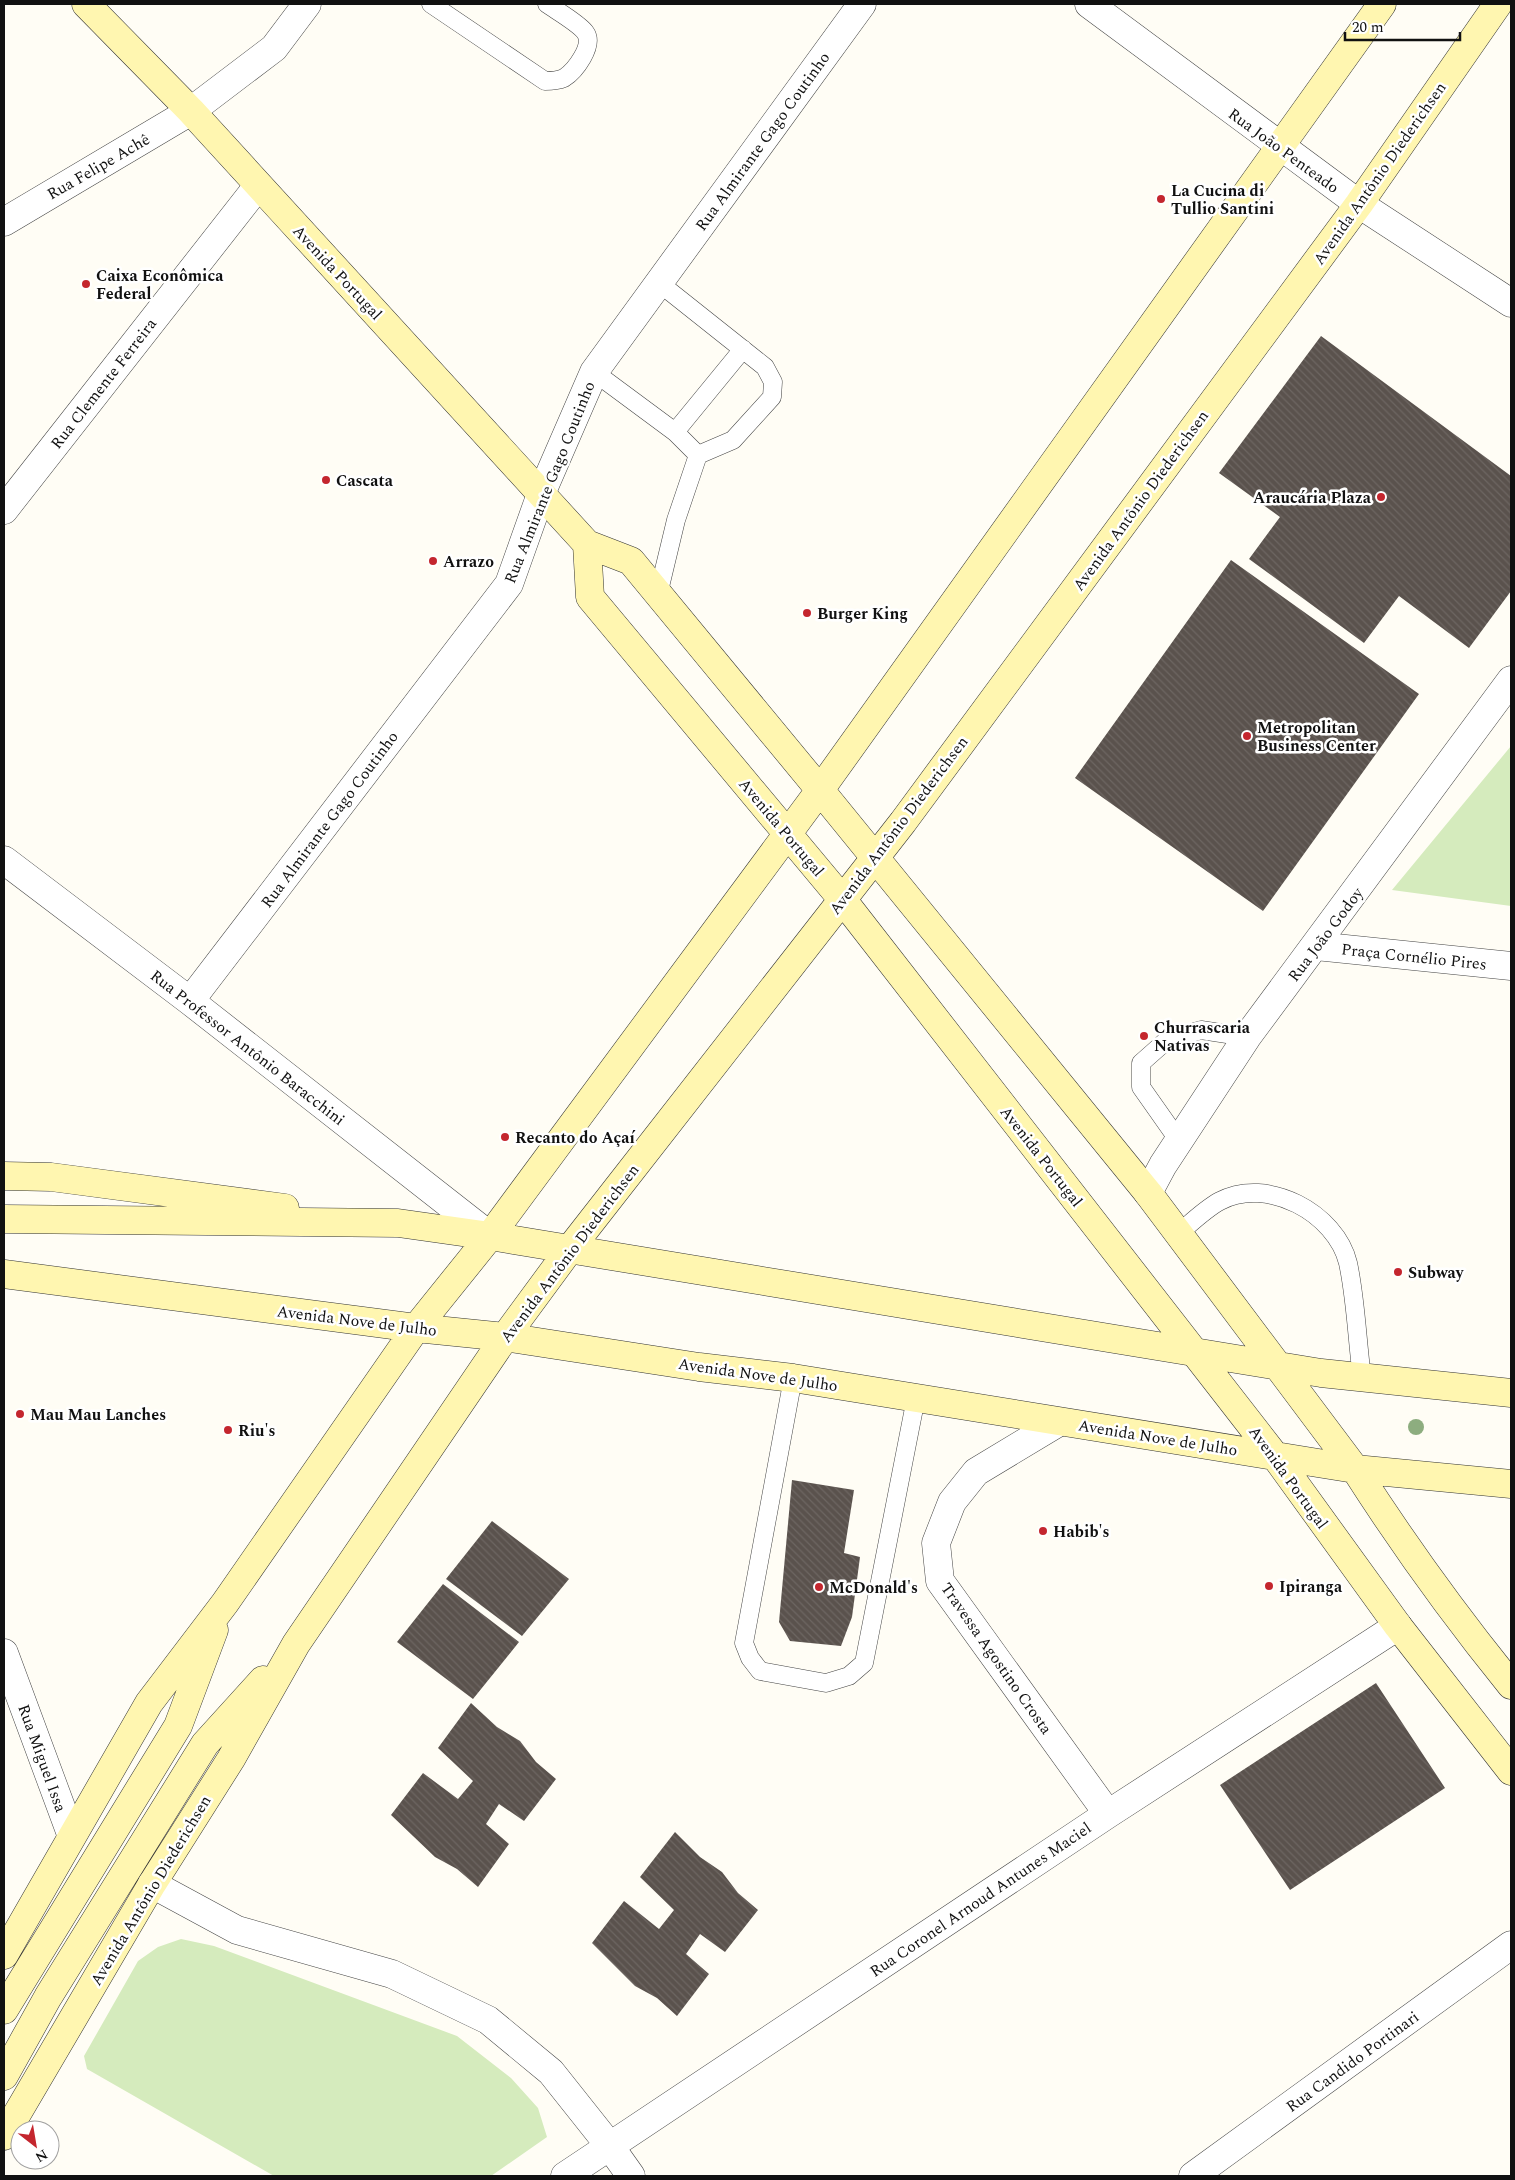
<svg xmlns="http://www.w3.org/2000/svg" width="1515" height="2180" viewBox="0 0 1515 2180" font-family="Spectral,serif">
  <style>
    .grass { fill: #d5ebbd }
    .building { fill: url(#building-back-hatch) }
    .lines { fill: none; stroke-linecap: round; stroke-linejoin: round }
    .lane-casing { stroke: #444; stroke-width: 19 }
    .street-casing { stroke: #444; stroke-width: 29 }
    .secondary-casing { stroke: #333; stroke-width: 29 }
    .lane { stroke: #fff; stroke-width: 18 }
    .street { stroke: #fff; stroke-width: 28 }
    .secondary { stroke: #fff6b0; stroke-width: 28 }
    .tree { fill: #8dad7f }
    .poi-dot { fill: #c4262e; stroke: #fff; stroke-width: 2 }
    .labels { text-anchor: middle; stroke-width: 5; stroke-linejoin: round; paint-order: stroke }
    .street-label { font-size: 16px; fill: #111; stroke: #fff }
    .poi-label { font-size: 16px; font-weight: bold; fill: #111; stroke: #fff; text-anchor: start }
  </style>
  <defs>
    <pattern id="building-back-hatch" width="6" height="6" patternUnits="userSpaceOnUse" patternTransform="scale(1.25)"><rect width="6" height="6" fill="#5a524d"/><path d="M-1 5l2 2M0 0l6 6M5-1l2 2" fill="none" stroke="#6d6662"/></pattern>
  </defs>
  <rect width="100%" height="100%" fill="#fffdf5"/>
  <!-- grass -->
  <path class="grass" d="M1511 746V906L1392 890Z
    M181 1939 214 1946 457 2036 511 2078 538 2108 547 2137 491 2176H274L87 2069 84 2056 138 1961 158 1947Z"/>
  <!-- building -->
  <path class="building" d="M1321 336 1511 476V591L1469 648 1399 596 1364 643 1249 559 1280 517 1219 473Z
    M1231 560 1419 694 1263 911 1075 778Z
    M792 1480 854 1490 844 1553 860 1557 852 1617 841 1646 790 1641 779 1622Z
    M492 1521 569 1579 522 1636 446 1579Z
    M443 1584 519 1642 473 1699 397 1642Z
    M1376 1683 1445 1788 1290 1890 1220 1785Z
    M471 1703 497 1727 520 1741 536 1762 556 1779 524 1821 499 1804 486 1824 509 1844 478 1887 457 1869 435 1857 391 1815 423 1773 458 1799 473 1781 438 1748Z
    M675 1832 700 1857 722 1872 738 1893 758 1910 725 1952 700 1934 686 1954 709 1974 677 2016 657 1998 635 1986 592 1943 624 1901 659 1929 674 1910 640 1877Z"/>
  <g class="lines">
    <defs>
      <path id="lane" d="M431 4 545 81C551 81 557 81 564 78 575 71 595 45 585 32 578 23 557 11 547 4
        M594 372 675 432 698 455 733 440 772 397 773 382 765 367 658 282
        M675 432 743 349
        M658 595 676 520 698 455
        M1179 1141 1141 1087V1063L1167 1040 1201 1030 1247 1037
        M1178 1234C1191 1223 1205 1209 1220 1201 1267 1176 1336 1213 1348 1263 1356 1300 1357 1340 1362 1377
        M793 1378 744 1643 750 1658 760 1671 826 1683 849 1676 864 1663 916 1398"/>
      <path id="street" d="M1089 4 1359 204 1511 303
        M4 222 191 111 274 48 307 4
        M4 510 258 186
        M4 860 190 1001 490 1236
        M1316 946 1511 966
        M190 1001 509 584 541 494 594 372 862 4
        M1148 1193 1163 1165 1247 1037 1511 680
        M1059 1422 976 1472 952 1502 936 1543 940 1581 1108 1814
        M4 1653 71 1834
        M152 1884 237 1930 392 1974 488 2020 551 2072 609 2145 631 2176
        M565 2176 1108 1814 1398 1626
        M1193 2176 1511 1945"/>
      <path id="secondary" d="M86 4 191 111 587 544 631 561 820 790 1148 1193 1355 1469C1403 1544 1455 1616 1511 1685
        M587 544 590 597 842 899 1275 1456 1398 1626 1511 1771
        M4 1176 51 1177 285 1208
        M4 1219 398 1223 490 1236 1321 1373 1511 1393
        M4 1274 416 1328 505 1337 699 1367 793 1378 1355 1469 1511 1484
        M4 1955 149 1703 225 1603 416 1328 490 1236 820 790 1382 4
        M4 2010 178 1726 214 1630
        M4 2076 48 1997 205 1744 263 1680
        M4 2136 152 1884 231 1759 296 1644 505 1337 569 1250 903 822 1359 204 1498 4"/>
    </defs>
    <!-- lane casing -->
    <use href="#lane" class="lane-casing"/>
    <!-- street casing -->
    <use href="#street" class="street-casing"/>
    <!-- secondary casing -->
    <use href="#secondary" class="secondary-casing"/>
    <!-- lane -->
    <use href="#lane" class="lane"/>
    <!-- street -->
    <use href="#street" class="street"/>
    <!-- secondary -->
    <use href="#secondary" class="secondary"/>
  </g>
  <!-- trees -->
  <circle class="tree" cx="1416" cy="1427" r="8"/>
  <!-- markers -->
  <g class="poi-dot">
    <circle cx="1161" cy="199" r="5"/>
    <circle cx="86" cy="284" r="5"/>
    <circle cx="326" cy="480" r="5"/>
    <circle cx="1381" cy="497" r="5"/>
    <circle cx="433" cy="561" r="5"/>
    <circle cx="807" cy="613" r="5"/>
    <circle cx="1247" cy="736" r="5"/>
    <circle cx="1144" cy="1036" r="5"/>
    <circle cx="505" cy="1137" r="5"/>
    <circle cx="1398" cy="1272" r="5"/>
    <circle cx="20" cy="1414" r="5"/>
    <circle cx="228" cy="1430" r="5"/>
    <circle cx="1043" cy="1531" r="5"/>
    <circle cx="1269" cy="1586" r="5"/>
    <circle cx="819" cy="1587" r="5"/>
  </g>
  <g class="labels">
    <!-- street labels -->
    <g class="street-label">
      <text transform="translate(762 141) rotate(-54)" y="6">Rua Almirante Gago Coutinho</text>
      <text transform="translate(1284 150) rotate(36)" y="6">Rua João Penteado</text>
      <text transform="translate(98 166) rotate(-30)" y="6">Rua Felipe Achê</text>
      <text transform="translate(1379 173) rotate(-55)" y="6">Avenida Antônio Diederichsen</text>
      <text transform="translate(338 272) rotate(47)" y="6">Avenida Portugal</text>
      <text transform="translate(103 383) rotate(-52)" y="6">Rua Clemente Ferreira</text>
      <text transform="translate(549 482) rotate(-68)" y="6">Rua Almirante Gago Coutinho</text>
      <text transform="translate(1140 500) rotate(-54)" y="6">Avenida Antônio Diederichsen</text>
      <text transform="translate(329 819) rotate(-53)" y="6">Rua Almirante Gago Coutinho</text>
      <text transform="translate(898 825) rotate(-53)" y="6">Avenida Antônio Diederichsen</text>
      <text transform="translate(782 827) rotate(50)" y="6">Avenida Portugal</text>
      <text transform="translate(1325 934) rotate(-53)" y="6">Rua João Godoy</text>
      <text transform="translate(1414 956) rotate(6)" y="6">Praça Cornélio Pires</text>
      <text transform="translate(248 1047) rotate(38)" y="6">Rua Professor Antônio Baracchini</text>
      <text transform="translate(1042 1156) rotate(52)" y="6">Avenida Portugal</text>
      <text transform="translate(569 1253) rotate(-53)" y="6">Avenida Antônio Diederichsen</text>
      <text transform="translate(357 1320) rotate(7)" y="6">Avenida Nove de Julho</text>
      <text transform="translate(758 1374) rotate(8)" y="6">Avenida Nove de Julho</text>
      <text transform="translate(1158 1437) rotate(9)" y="6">Avenida Nove de Julho</text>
      <text transform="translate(1289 1477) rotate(54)" y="6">Avenida Portugal</text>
      <text transform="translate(997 1658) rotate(55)" y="6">Travessa Agostino Crosta</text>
      <text transform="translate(43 1758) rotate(70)" y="6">Rua Miguel Issa</text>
      <text transform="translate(150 1890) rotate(-59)" y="6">Avenida Antônio Diederichsen</text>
      <text transform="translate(980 1899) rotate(-34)" y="6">Rua Coronel Arnoud Antunes Maciel</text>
      <text transform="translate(1352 2061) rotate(-36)" y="6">Rua Candido Portinari</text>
    </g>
    <!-- poi labels -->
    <g class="poi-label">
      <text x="1171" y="196">La Cucina di<tspan x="1171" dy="18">Tullio Santini</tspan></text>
      <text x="96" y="281">Caixa Econômica<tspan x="96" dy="18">Federal</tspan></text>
      <text x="336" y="486">Cascata</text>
      <text x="1371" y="503" text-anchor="end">Araucária Plaza</text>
      <text x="443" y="567">Arrazo</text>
      <text x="817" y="619">Burger King</text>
      <text x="1257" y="733">Metropolitan<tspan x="1257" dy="18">Business Center</tspan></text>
      <text x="1154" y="1033">Churrascaria<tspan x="1154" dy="18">Nativas</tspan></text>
      <text x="515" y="1143">Recanto do Açaí</text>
      <text x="1408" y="1278">Subway</text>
      <text x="30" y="1420">Mau Mau Lanches</text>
      <text x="238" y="1436">Riu's</text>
      <text x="1053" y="1537">Habib's</text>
      <text x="1279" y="1592">Ipiranga</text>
      <text x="829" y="1593">McDonald's</text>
    </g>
  </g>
  <!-- border -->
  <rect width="1515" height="2180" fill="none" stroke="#111111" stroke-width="10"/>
  <!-- north arrow -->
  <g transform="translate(35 2145) rotate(149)"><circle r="24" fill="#ffffff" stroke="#a0a0a0"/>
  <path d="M0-4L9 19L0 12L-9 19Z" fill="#c4262e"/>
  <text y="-8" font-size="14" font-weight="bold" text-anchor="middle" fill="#111111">N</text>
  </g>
  <!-- scale -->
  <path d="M1345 32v8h115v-8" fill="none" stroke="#111111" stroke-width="2.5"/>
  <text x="1352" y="32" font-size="15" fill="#111111" stroke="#ffffff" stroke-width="4" paint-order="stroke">20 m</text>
</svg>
